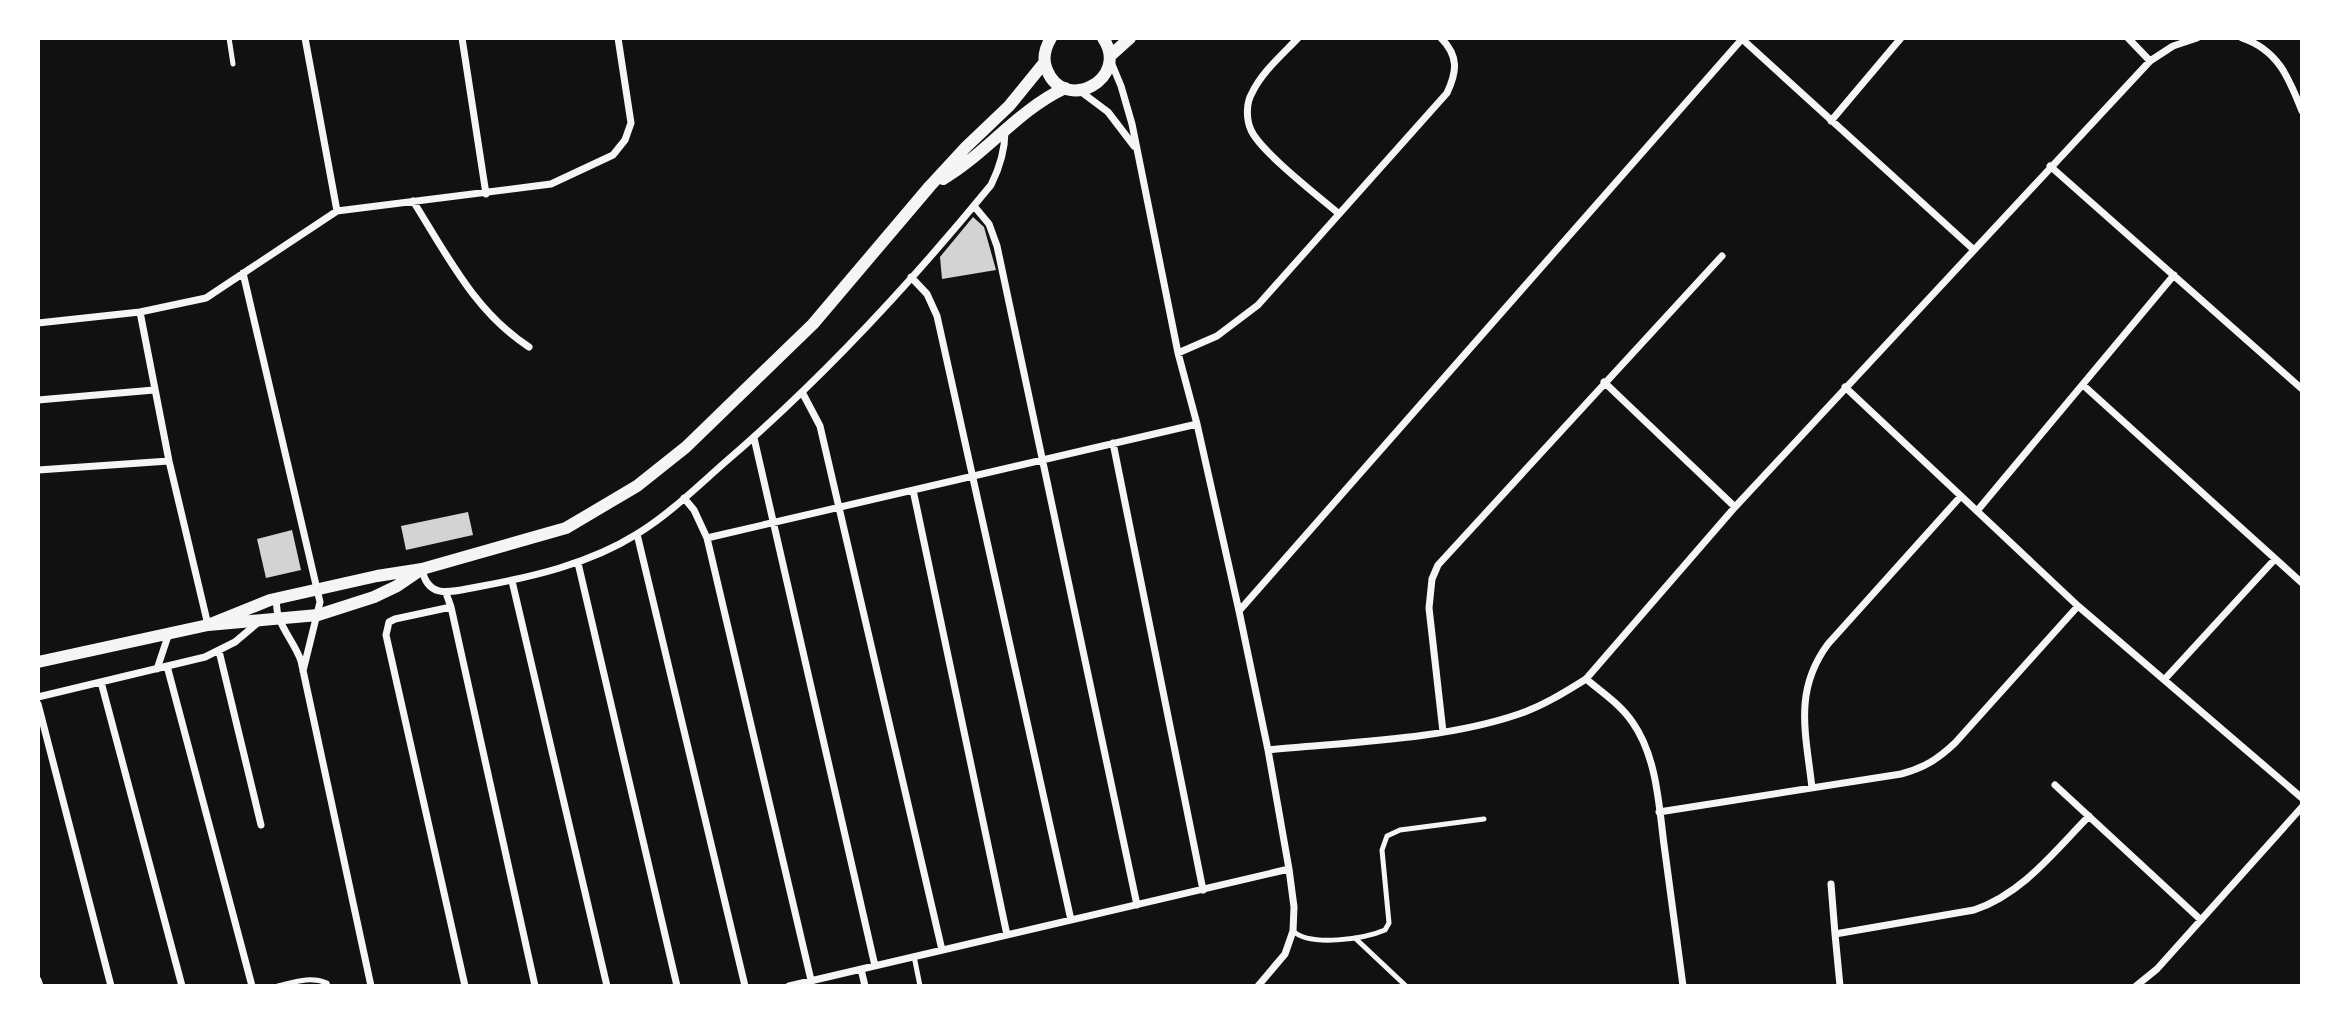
<svg xmlns="http://www.w3.org/2000/svg" width="2340" height="1024" viewBox="0 0 2340 1024" font-family="'DejaVu Sans',sans-serif">
  <style>
    .building { fill: #d3d3d3 }
    .lines { fill: none; stroke-linecap: round; stroke-linejoin: round }
    .service { stroke: #f5f5f5; stroke-width: 5 }
    .minor { stroke: #f5f5f5; stroke-width: 7 }
    .tertiary { stroke: #f5f5f5; stroke-width: 12 }
  </style>
  <rect width="100%" height="100%" fill="#111"/>
  <!-- building -->
  <path class="building" d="M973 217 984 227 996 270 942 279 940 257Z
    M468 512 473 535 406 550 401 526Z
    M292 530 301 570 266 578 257 539Z"/>
  <g class="lines">
    <!-- service -->
    <path class="service" d="M229 38 233 64
      M1293 931C1310 947 1364 939 1385 930L1389 923 1382 850 1387 836 1400 830 1484 819
      M1355 938 1406 986
      M914 956 920 986
      M278 986C295 982 310 976 327 983L328 986"/>
    <!-- minor -->
    <path class="minor" d="M305 38 337 211
      M462 38 486 194
      M1298 38C1282 55 1262 72 1252 93 1246 103 1246 119 1251 130 1260 151 1318 196 1338 213
      M1741 38 1973 249
      M2128 38 2150 61
      M2242 38C2278 50 2289 78 2302 111
      M1111 62 1121 86 1132 124 1178 353 1197 424 1239 611 1268 750 1289 869 1294 907 1293 931 1285 954 1258 986
      M1080 91 1108 112 1134 146
      M1831 121 1901 38
      M2050 166 2302 389
      M413 201C447 255 475 312 529 347
      M974 206 989 224 997 246 1137 905
      M243 273 320 602 303 671
      M911 277 927 294 937 316 1071 920
      M140 312 169 461 208 625
      M38 323 140 312 206 298 337 211 551 184 613 155 625 140 631 123 618 38
      M1178 353 1217 336 1258 305 1447 93C1457 72 1459 56 1441 38
      M1604 382 1735 507
      M2083 385 2302 583
      M1845 387 2078 606 2302 798
      M802 392 820 426 942 950
      M38 400 154 390
      M754 438 875 966
      M1113 443 1203 890
      M38 470 169 461
      M913 490 1007 935
      M684 498 694 510 707 538 811 980
      M1977 511 2174 275
      M637 534 745 986
      M707 538 1197 424
      M578 563 677 986
      M422 569C428 601 453 591 477 587 532 577 589 564 637 534 668 515 696 488 723 464 821 380 910 284 991 185 1000 167 1005 151 1005 131
      M512 581 607 986
      M446 593 451 607 535 986
      M277 599C273 621 294 640 301 661L371 986
      M451 607 395 619 389 622 386 635 465 986
      M1239 611 1742 39
      M219 651 261 825
      M167 666 252 986
      M157 669 169 633
      M1586 679C1603 693 1621 705 1633 723 1658 759 1659 810 1665 852 1671 897 1677 941 1683 986
      M2164 680 2275 559
      M101 682 182 986
      M38 697 205 657 235 642 260 621
      M38 704 111 986
      M1443 732 1429 608 1432 579 1438 565 1722 256
      M1268 750C1349 742 1443 740 1519 714 1543 706 1565 692 1586 679L1735 507 2150 61 2173 46 2197 38
      M2055 785 2201 920
      M1812 788C1806 734 1793 691 1828 644L1961 496
      M1659 812 1901 774C1924 768 1938 759 1955 743L2078 606
      M1831 884 1835 934
      M861 969 865 986
      M38 980 40 986
      M789 986 1289 869
      M1840 986 1835 934 1974 910C2022 894 2054 852 2089 816
      M2136 986 2157 969 2302 807"/>
    <!-- tertiary -->
    <path class="tertiary" d="M1051 38C1045 48 1042 59 1047 70 1064 114 1131 79 1103 38
      M1110 56 1130 38
      M943 179C987 153 1018 110 1065 88
      M208 625 270 600 377 576 422 569 566 528 637 486 686 447 813 324 930 186 966 147 1009 106 1044 63
      M38 662 208 625 318 615 374 597 397 586 419 571"/>
  </g>
  <!-- border -->
  <rect width="2340" height="1024" fill="none" stroke="#ffffff" stroke-width="80"/>
</svg>
